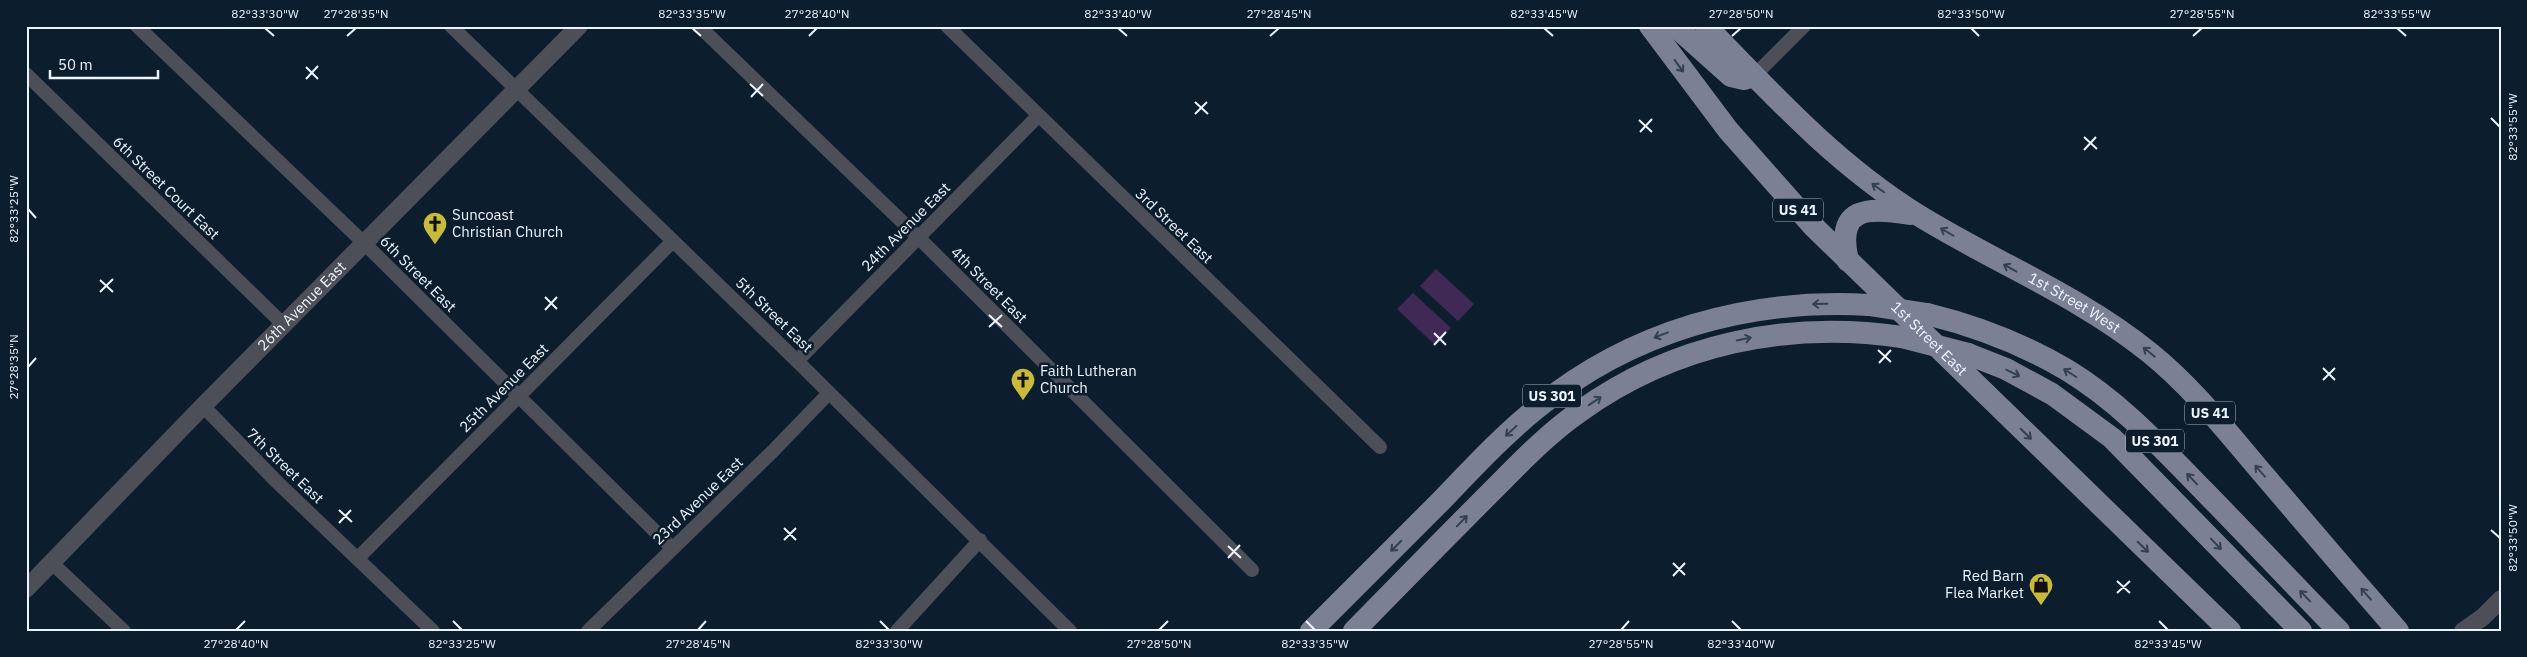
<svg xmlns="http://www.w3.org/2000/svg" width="2527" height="657" viewBox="0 0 2527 657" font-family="'IBM Plex Sans',sans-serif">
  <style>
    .green { fill: #402a55 }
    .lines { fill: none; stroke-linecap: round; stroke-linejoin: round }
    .minor { stroke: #4c4e58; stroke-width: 14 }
    .tertiary { stroke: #4c4e58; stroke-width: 18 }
    .primary { stroke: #7c8095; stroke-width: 22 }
    .primary-bridge { stroke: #7c8095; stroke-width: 22 }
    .oneway { stroke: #334051 }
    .ticks { fill: none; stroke: #ecf5fe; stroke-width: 2 }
    .labels { text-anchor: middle; stroke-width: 5; stroke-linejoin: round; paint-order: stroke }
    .shield { fill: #0c1d2d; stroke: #a9b4bf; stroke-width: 1 }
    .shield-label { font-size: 14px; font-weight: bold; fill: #ecf5fe }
    .street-label { font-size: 15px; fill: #ecf5fe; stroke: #0c1d2d }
    .poi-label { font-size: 15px; fill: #ecf5fe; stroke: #0c1d2d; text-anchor: start }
    .neatline { fill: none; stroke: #ecf5fe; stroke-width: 2 }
    .ticks-label { font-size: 12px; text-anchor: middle; fill: #ecf5fe }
  </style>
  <rect width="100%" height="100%" fill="#0c1d2d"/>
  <!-- green -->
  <path class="green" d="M1436 269 1474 304 1458 321 1420 286Z
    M1413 293 1451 328 1435 345 1397 309Z"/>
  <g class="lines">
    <!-- minor -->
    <path class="minor" d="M137 26 364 243 672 548
      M451 26 797 361 1070 631
      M699 26 919 238 1252 570
      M947 26 1380 447
      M26 74 283 324
      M1754 76 1804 26
      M797 361 1038 116
      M203 406 277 482 433 631
      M358 558 673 241
      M52 563 124 631
      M588 631 773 451 829 393
      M897 631 980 540"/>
    <!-- tertiary -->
    <g class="tertiary">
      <path id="s1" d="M26 589 203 406 579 26"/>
      <path d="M2463 631 2483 617 2501 599"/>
    </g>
    <!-- primary -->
    <g class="primary">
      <path id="s2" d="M1650 26 1728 130 1813 226 2230 631"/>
      <path d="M1675 26 1731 76 1744 79 1754 76"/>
      <path id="s3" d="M1706 26C1773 95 1836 164 1918 215 1994 262 2080 296 2150 353 2191 386 2224 428 2258 468 2304 522 2351 577 2398 631"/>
      <path d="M1848 261C1835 206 1868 207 1910 214"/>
      <path d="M1927 314C1976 326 2023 344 2067 370 2120 402 2162 448 2205 492 2250 538 2294 585 2339 631"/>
      <path d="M1968 354 2006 369 2052 394 2112 438 2301 631"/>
      <path d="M1311 631C1354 588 1397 545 1440 502 1471 470 1502 436 1537 408 1631 331 1749 298 1869 305"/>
      <path d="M1354 631C1399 585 1444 539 1490 493 1518 465 1546 435 1579 412 1673 344 1788 320 1902 337"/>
    </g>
    <!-- primary-bridge -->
    <path class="primary-bridge" d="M1869 305 1927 314
      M1902 337 1968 354"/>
  </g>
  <!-- one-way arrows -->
  <defs><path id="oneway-shaft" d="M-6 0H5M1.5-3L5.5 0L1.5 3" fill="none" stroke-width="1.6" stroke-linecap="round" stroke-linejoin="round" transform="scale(1.25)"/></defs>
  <g class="oneway">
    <use href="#oneway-shaft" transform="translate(1679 66) rotate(54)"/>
    <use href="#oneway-shaft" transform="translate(1878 188) rotate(-145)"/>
    <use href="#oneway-shaft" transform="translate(1947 232) rotate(-150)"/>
    <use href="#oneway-shaft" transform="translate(2010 268) rotate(-151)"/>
    <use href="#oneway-shaft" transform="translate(1820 304) rotate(179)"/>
    <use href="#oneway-shaft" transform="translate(1661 335) rotate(159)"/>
    <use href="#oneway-shaft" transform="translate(1744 339) rotate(-11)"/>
    <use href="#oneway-shaft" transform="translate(2149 352) rotate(-141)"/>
    <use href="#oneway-shaft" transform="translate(2013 373) rotate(26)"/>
    <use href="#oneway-shaft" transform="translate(2070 373) rotate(-148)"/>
    <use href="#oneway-shaft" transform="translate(1595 401) rotate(-34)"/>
    <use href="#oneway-shaft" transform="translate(1511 431) rotate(137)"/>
    <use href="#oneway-shaft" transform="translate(2026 434) rotate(44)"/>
    <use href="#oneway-shaft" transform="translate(2260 471) rotate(-131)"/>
    <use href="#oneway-shaft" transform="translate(2192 479) rotate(-134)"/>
    <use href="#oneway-shaft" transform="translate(1462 521) rotate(-46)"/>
    <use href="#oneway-shaft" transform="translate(2216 544) rotate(46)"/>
    <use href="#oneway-shaft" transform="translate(1396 546) rotate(135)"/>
    <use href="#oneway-shaft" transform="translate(2143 547) rotate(44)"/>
    <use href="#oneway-shaft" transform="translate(2366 594) rotate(-131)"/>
    <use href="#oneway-shaft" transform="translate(2305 596) rotate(-134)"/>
  </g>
  <!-- ticks -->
  <path class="ticks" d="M265 28 274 36M692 28 701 36M1118 28 1127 36M1544 28 1553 36M1971 28 1979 36M2397 28 2406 36M347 36 356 28M809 36 817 28M1270 36 1279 28M1732 36 1741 28M2193 36 2202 28M306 67 318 79M306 79 318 66M750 84 763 96M751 97 763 84M1195 102 1208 114M1195 114 1207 102M2491 118 2500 127M1639 120 1652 132M1640 132 1652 119M2084 137 2097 149M2084 150 2096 137M28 209 36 218M100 280 113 292M100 292 113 279M545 297 557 309M545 310 557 297M989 315 1002 327M989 327 1002 315M1434 333 1446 345M1434 345 1446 332M1878 350 1891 362M1879 363 1891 350M28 367 36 358M2323 368 2335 380M2323 380 2335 368M339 510 352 522M339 523 351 510M784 528 796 540M2491 530 2500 538M784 540 796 528M1228 546 1241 558M1228 558 1240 545M1673 563 1685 575M1673 576 1685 563M2117 581 2130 593M2117 593 2130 581M453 621 462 630M880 621 889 630M1306 621 1315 630M1732 621 1741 630M2159 621 2168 630M236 630 245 621M698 630 706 621M1159 630 1168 621M1621 630 1629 621"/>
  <!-- icons -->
  <defs>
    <symbol id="church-pin" viewBox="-11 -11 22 30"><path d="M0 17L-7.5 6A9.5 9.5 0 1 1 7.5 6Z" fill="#c8bb3b" stroke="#0c1d2d"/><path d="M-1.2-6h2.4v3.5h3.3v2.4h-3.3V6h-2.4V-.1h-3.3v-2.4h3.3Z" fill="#111"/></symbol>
    <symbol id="shop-pin" viewBox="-11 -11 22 30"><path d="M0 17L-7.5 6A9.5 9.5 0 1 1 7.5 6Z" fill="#c8bb3b" stroke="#0c1d2d"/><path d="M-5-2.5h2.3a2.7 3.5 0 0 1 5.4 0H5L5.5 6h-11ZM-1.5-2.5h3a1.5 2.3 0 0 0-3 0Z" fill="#111"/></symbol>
  </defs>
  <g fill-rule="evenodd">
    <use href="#church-pin" x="421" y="210" width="28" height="38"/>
    <use href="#church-pin" x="1009" y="366" width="28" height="38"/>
    <use href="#shop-pin" x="2027" y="571" width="28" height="38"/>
  </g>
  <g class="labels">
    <!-- shield labels -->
    <g class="shield">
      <rect x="1773" y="198.5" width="50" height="23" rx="4"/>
      <rect x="1523" y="384.5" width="58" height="23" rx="4"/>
      <rect x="2185" y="401.5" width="50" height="23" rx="4"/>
      <rect x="2126" y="429.5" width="58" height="23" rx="4"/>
    </g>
    <g class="shield-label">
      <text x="1798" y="215">US 41</text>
      <text x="1552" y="401">US 301</text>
      <text x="2210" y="418">US 41</text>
      <text x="2155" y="446">US 301</text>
    </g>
    <!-- street labels -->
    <g class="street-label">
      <text transform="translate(166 188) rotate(44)" y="5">6th Street Court East</text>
      <text transform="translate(1174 226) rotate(44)" y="5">3rd Street East</text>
      <text transform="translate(906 227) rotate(-45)" y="5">24th Avenue East</text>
      <text transform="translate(418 274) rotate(45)" y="5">6th Street East</text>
      <text transform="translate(989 285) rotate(45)" y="5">4th Street East</text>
      <text dy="5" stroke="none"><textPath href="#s3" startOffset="464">1st Street West</textPath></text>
      <text dy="5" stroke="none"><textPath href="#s1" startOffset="395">26th Avenue East</textPath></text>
      <text transform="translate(774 315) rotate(44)" y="5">5th Street East</text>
      <text dy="5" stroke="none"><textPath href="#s2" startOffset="420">1st Street East</textPath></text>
      <text transform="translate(504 388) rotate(-45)" y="5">25th Avenue East</text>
      <text transform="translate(285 466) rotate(44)" y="5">7th Street East</text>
      <text transform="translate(698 501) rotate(-44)" y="5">23rd Avenue East</text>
    </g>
    <!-- poi labels -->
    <g class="poi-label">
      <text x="452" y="220">Suncoast<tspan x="452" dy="17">Christian Church</tspan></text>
      <text x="1040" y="376">Faith Lutheran<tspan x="1040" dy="17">Church</tspan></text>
      <text x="2024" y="581" text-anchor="end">Red Barn<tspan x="2024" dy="17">Flea Market</tspan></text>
    </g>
  </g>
  <!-- border -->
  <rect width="2527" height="657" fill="none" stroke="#0c1d2d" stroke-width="55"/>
  <!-- scale -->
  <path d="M50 70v8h108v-8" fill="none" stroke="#ecf5fe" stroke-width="2.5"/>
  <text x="58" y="70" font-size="15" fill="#ecf5fe" stroke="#0c1d2d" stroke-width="4" paint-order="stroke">50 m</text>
  <rect x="28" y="28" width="2472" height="602" class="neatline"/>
  <g class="ticks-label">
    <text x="265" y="18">82°33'30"W</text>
    <text x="356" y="18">27°28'35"N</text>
    <text x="692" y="18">82°33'35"W</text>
    <text x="817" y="18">27°28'40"N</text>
    <text x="1118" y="18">82°33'40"W</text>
    <text x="1279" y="18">27°28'45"N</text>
    <text x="1544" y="18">82°33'45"W</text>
    <text x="1741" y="18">27°28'50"N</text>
    <text x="1971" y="18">82°33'50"W</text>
    <text x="2202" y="18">27°28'55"N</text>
    <text x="2397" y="18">82°33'55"W</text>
    <text transform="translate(2513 127) rotate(-90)" y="4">82°33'55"W</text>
    <text transform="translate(14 209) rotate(-90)" y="4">82°33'25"W</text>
    <text transform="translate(14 367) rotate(-90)" y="4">27°28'35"N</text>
    <text transform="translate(2513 538) rotate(-90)" y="4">82°33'50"W</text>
    <text x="236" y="648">27°28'40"N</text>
    <text x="462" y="648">82°33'25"W</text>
    <text x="698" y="648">27°28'45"N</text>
    <text x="889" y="648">82°33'30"W</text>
    <text x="1159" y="648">27°28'50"N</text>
    <text x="1315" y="648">82°33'35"W</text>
    <text x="1621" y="648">27°28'55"N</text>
    <text x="1741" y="648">82°33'40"W</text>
    <text x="2168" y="648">82°33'45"W</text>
  </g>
</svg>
